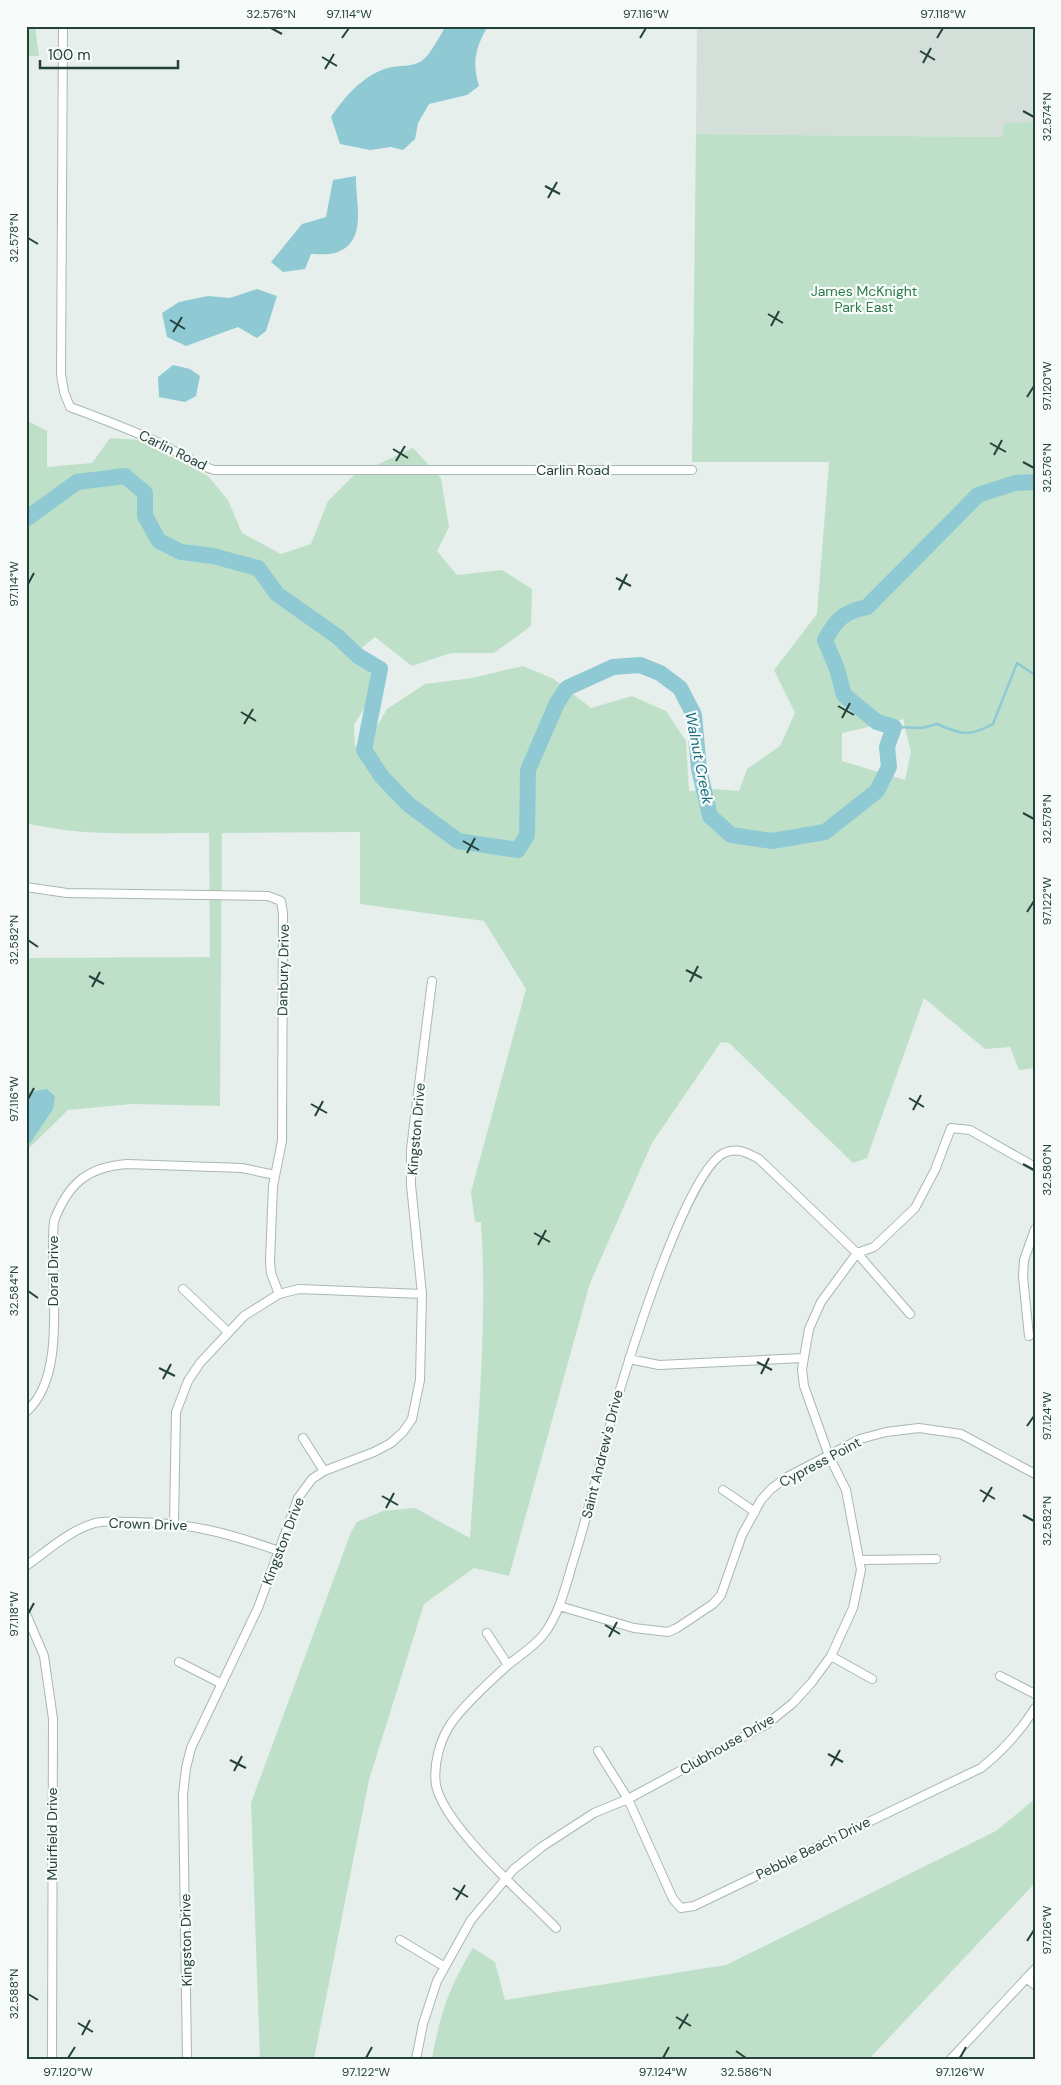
<svg xmlns="http://www.w3.org/2000/svg" width="1061" height="2085" viewBox="0 0 1061 2085" font-family="'DM Sans',sans-serif">
  <style>
    .built { fill: #d4dfda }
    .green { fill: #bfe0c8; fill-rule: evenodd }
    .water { fill: #8ec9d4 }
    .lines { fill: none; stroke-linecap: round; stroke-linejoin: round }
    .stream { stroke: #8ec9d4; stroke-width: 2.5 }
    .river { stroke: #8ec9d4; stroke-width: 16 }
    .street-casing { stroke: #a8b8b2; stroke-width: 10 }
    .street { stroke: #fff; stroke-width: 8 }
    .ticks { fill: none; stroke: #24423a; stroke-width: 2 }
    .labels { text-anchor: middle; stroke-width: 4.5; stroke-linejoin: round; paint-order: stroke }
    .park-label { font-size: 14px; fill: #2d7a4b; stroke: #f7fbf9 }
    .street-label { font-size: 14px; fill: #24423a; stroke: #f7fbf9 }
    .water-label { font-size: 15px; font-style: italic; fill: #1c6f80; stroke: #f7fbf9 }
    .neatline { fill: none; stroke: #24423a; stroke-width: 2 }
    .ticks-label { font-size: 12px; text-anchor: middle; fill: #24423a }
  </style>
  <rect width="100%" height="100%" fill="#e6efeb"/>
  <!-- built -->
  <path class="built" d="M697 26H1035V122L1003 137 696 134Z"/>
  <!-- green -->
  <path class="green" d="M26 26H35L39 56H26Z
    M1035 122V1068L1019 1070 1010 1047 985 1049 924 998 867 1158 853 1163 729 1043 721 1042 652 1143 590 1283 509 1576 474 1568 424 1604 369 1780 314 2059H260L251 1803 351 1532 357 1522 383 1511 415 1508 470 1538C477 1433 488 1327 481 1222H475L471 1192 526 989 484 921 360 904V832L222 833 220 1106 132 1104 68 1110 26 1151V961L28 958 210 957 209 833C149 832 85 838 26 823V420L47 431V467L92 463 110 438 141 440 208 476 228 500 242 533 281 554 311 544 328 501 353 476 413 448 441 478 449 527 437 551 457 575 502 570 532 589 531 626 494 653H451L412 666 375 637 353 655 370 671 373 693 354 725 355 746 369 740 387 709 425 684 472 678 523 666 554 679 591 708 632 696 666 711 686 741 689 791 716 789 739 791 747 769 780 746 795 713 774 670 817 614 829 462H692L696 134 1003 137 1004 123ZM903 719 911 752 905 780 842 761V733Z
    M1035 1799V1883L869 2059H432C440 2014 449 1987 473 1948L495 1962 505 2000 726 1965 996 1831Z"/>
  <!-- water -->
  <path class="water" d="M446 26H488C475 48 472 63 479 86L467 95 429 104 418 123 415 139 403 150 391 147 370 150 340 144 331 117C345 96 366 72 392 67 404 65 416 67 425 58 431 53 441 34 446 26Z
    M356 176C355 203 369 242 335 253 328 255 318 254 311 254L305 269 283 272 271 262 302 224 326 217 333 180Z
    M257 289 277 296 266 331 257 338 238 327 186 346 167 337 162 313 179 302 208 296 230 298Z
    M173 365 190 369 200 376 196 396 185 402 159 397 158 377Z
    M47 1089 55 1096 53 1109 31 1142 26 1145V1093Z"/>
  <g class="lines">
    <!-- stream -->
    <path class="stream" d="M894 727 922 728 937 724C962 735 969 737 993 724L1017 663 1035 675"/>
    <!-- river -->
    <path class="river" d="M26 519 77 482 125 476 145 493V516L159 541 181 552 213 556 258 568 277 594 338 637 358 656 380 669 364 750 382 777 408 804 458 841 518 850 527 835 528 770 557 703 567 688 613 667 640 665 660 673 680 688 694 715 699 769 710 816 731 835 772 841 825 832 877 791 889 767 887 747 894 727 877 722 844 695 837 669 825 640C836 619 844 612 867 607L978 495 1015 483 1035 482"/>
    <defs>
      <path id="street" d="M63 26 61 374 64 392 70 407C100 418 130 429 159 443 178 452 194 464 214 470H692
        M26 887 67 893 268 896 281 901 283 913 282 1141 273 1186 270 1261 271 1273 279 1294
        M183 1289 228 1332
        M1029 1336 1023 1277 1024 1260 1035 1229
        M629 1359 659 1365 803 1358
        M26 1412C70 1374 48 1275 54 1221 68 1184 87 1167 127 1164L242 1168 275 1175
        M303 1438 324 1471
        M723 1490 755 1512
        M174 1523 176 1412 188 1381 200 1363 244 1316 279 1294 299 1289 422 1294
        M860 1560 936 1559
        M26 1566C47 1551 70 1530 95 1523 107 1520 121 1522 133 1522 190 1523 225 1532 279 1551
        M559 1606 634 1628 668 1632 677 1628 713 1604 721 1595 742 1535 761 1500 771 1489 787 1477 860 1439 886 1432 919 1428 961 1434 1035 1474
        M26 1614 44 1656 53 1719 52 2059
        M487 1633 508 1665
        M831 1656 872 1679
        M179 1662 222 1684
        M1000 1676 1035 1694
        M598 1751 628 1799 673 1899 681 1908 694 1906 981 1768C1004 1750 1020 1732 1035 1708
        M556 1928C525 1896 444 1826 436 1785 433 1764 440 1739 452 1722 467 1702 489 1682 508 1665 520 1655 534 1647 544 1634 559 1614 565 1589 572 1565 586 1521 597 1477 608 1433 620 1384 684 1173 724 1153 737 1147 748 1153 759 1159L857 1253 910 1314
        M400 1940 445 1967
        M1026 1978 1035 1985
        M187 2059 183 1795 186 1768 191 1748 258 1608 298 1498 312 1479 324 1471 374 1452 391 1443 403 1432 412 1419 420 1380 422 1294 411 1185V1149L432 981
        M416 2059 423 2024 437 1981 471 1920 514 1869 543 1846 594 1813 628 1799 767 1724 793 1703 812 1682 831 1656 853 1608 861 1570 846 1490 829 1456 804 1386 802 1369 809 1329 821 1302 857 1253 874 1247 915 1208 935 1170 951 1128 970 1130 1035 1167
        M951 2059 1035 1969"/>
    </defs>
    <!-- street casing -->
    <use href="#street" class="street-casing"/>
    <!-- street -->
    <use href="#street" class="street"/>
  </g>
  <!-- ticks -->
  <path class="ticks" d="M271 28 282 34M342 38 349 28M640 38 646 28M937 38 943 28M920 51 935 60M322 57 337 66M923 63 931 48M325 69 334 54M1023 111 1034 117M545 186 560 194M548 198 557 182M28 238 38 244M768 314 783 323M170 320 185 329M771 326 779 311M173 332 182 317M1027 397 1034 386M990 443 1006 452M393 449 408 458M994 455 1002 440M396 461 405 446M1023 462 1034 468M616 578 631 586M28 584 34 573M619 590 627 574M838 706 854 715M241 712 256 721M842 718 850 703M244 724 253 709M1023 813 1034 819M463 841 479 850M467 853 475 838M1027 912 1034 901M28 940 38 947M686 970 702 978M89 976 104 984M690 982 698 966M92 987 100 972M909 1098 924 1107M28 1099 34 1088M311 1104 327 1113M913 1110 921 1095M315 1116 323 1101M1023 1164 1034 1170M534 1233 550 1242M538 1245 546 1230M28 1291 38 1298M757 1362 772 1370M159 1368 175 1376M761 1374 769 1358M163 1379 171 1364M1027 1426 1034 1416M980 1490 995 1499M382 1496 398 1505M983 1502 992 1487M386 1508 394 1493M1023 1515 1034 1521M28 1614 34 1603M605 1625 620 1634M609 1637 617 1622M828 1754 843 1762M230 1760 246 1768M831 1766 840 1750M234 1771 242 1756M453 1888 468 1897M456 1900 465 1885M1027 1941 1034 1930M28 1994 38 2000M676 2017 691 2026M78 2023 93 2032M679 2029 688 2014M82 2035 90 2020M736 2051 746 2058M68 2058 75 2047M366 2058 372 2047M663 2058 669 2047M960 2058 966 2047"/>
  <g class="labels">
    <!-- park labels -->
    <g class="park-label">
      <text x="864" y="296">James McKnight<tspan x="864" dy="16">Park East</tspan></text>
    </g>
    <!-- street labels -->
    <g class="street-label">
      <text transform="translate(173 450) rotate(26)" y="5">Carlin Road</text>
      <text x="573" y="475">Carlin Road</text>
      <text transform="translate(283 970) rotate(-89)" y="5">Danbury Drive</text>
      <text transform="translate(416 1129) rotate(-85)" y="5">Kingston Drive</text>
      <text transform="translate(53 1271) rotate(-90)" y="5">Doral Drive</text>
      <text transform="translate(602 1454) rotate(-76)" y="5">Saint Andrew's Drive</text>
      <text transform="translate(820 1462) rotate(-28)" y="5">Cypress Point</text>
      <text transform="translate(148 1524) rotate(2)" y="5">Crown Drive</text>
      <text transform="translate(283 1541) rotate(-69)" y="5">Kingston Drive</text>
      <text transform="translate(727 1744) rotate(-30)" y="5">Clubhouse Drive</text>
      <text transform="translate(52 1834) rotate(-90)" y="5">Muirfield Drive</text>
      <text transform="translate(813 1848) rotate(-26)" y="5">Pebble Beach Drive</text>
      <text transform="translate(186 1940) rotate(-91)" y="5">Kingston Drive</text>
    </g>
    <!-- water labels -->
    <g class="water-label">
      <text transform="translate(699 758) rotate(79)" y="5">Walnut Creek</text>
    </g>
  </g>
  <!-- border -->
  <rect width="1061" height="2085" fill="none" stroke="#f7fbf9" stroke-width="55"/>
  <!-- scale -->
  <path d="M40 60v8h138v-8" fill="none" stroke="#24423a" stroke-width="2.5"/>
  <text x="48" y="60" font-size="15" fill="#24423a" stroke="#f7fbf9" stroke-width="4" paint-order="stroke">100 m</text>
  <rect x="28" y="28" width="1006" height="2030" class="neatline"/>
  <g class="ticks-label">
    <text x="271" y="18">32.576°N</text>
    <text x="349" y="18">97.114°W</text>
    <text x="646" y="18">97.116°W</text>
    <text x="943" y="18">97.118°W</text>
    <text transform="translate(1047 117) rotate(-90)" y="4">32.574°N</text>
    <text transform="translate(14 238) rotate(-90)" y="4">32.578°N</text>
    <text transform="translate(1047 386) rotate(-90)" y="4">97.120°W</text>
    <text transform="translate(1047 468) rotate(-90)" y="4">32.576°N</text>
    <text transform="translate(14 584) rotate(-90)" y="4">97.114°W</text>
    <text transform="translate(1047 819) rotate(-90)" y="4">32.578°N</text>
    <text transform="translate(1047 901) rotate(-90)" y="4">97.122°W</text>
    <text transform="translate(14 940) rotate(-90)" y="4">32.582°N</text>
    <text transform="translate(14 1099) rotate(-90)" y="4">97.116°W</text>
    <text transform="translate(1047 1170) rotate(-90)" y="4">32.580°N</text>
    <text transform="translate(14 1291) rotate(-90)" y="4">32.584°N</text>
    <text transform="translate(1047 1416) rotate(-90)" y="4">97.124°W</text>
    <text transform="translate(1047 1521) rotate(-90)" y="4">32.582°N</text>
    <text transform="translate(14 1614) rotate(-90)" y="4">97.118°W</text>
    <text transform="translate(1047 1930) rotate(-90)" y="4">97.126°W</text>
    <text transform="translate(14 1994) rotate(-90)" y="4">32.588°N</text>
    <text x="68" y="2076">97.120°W</text>
    <text x="366" y="2076">97.122°W</text>
    <text x="663" y="2076">97.124°W</text>
    <text x="746" y="2076">32.586°N</text>
    <text x="960" y="2076">97.126°W</text>
  </g>
</svg>
